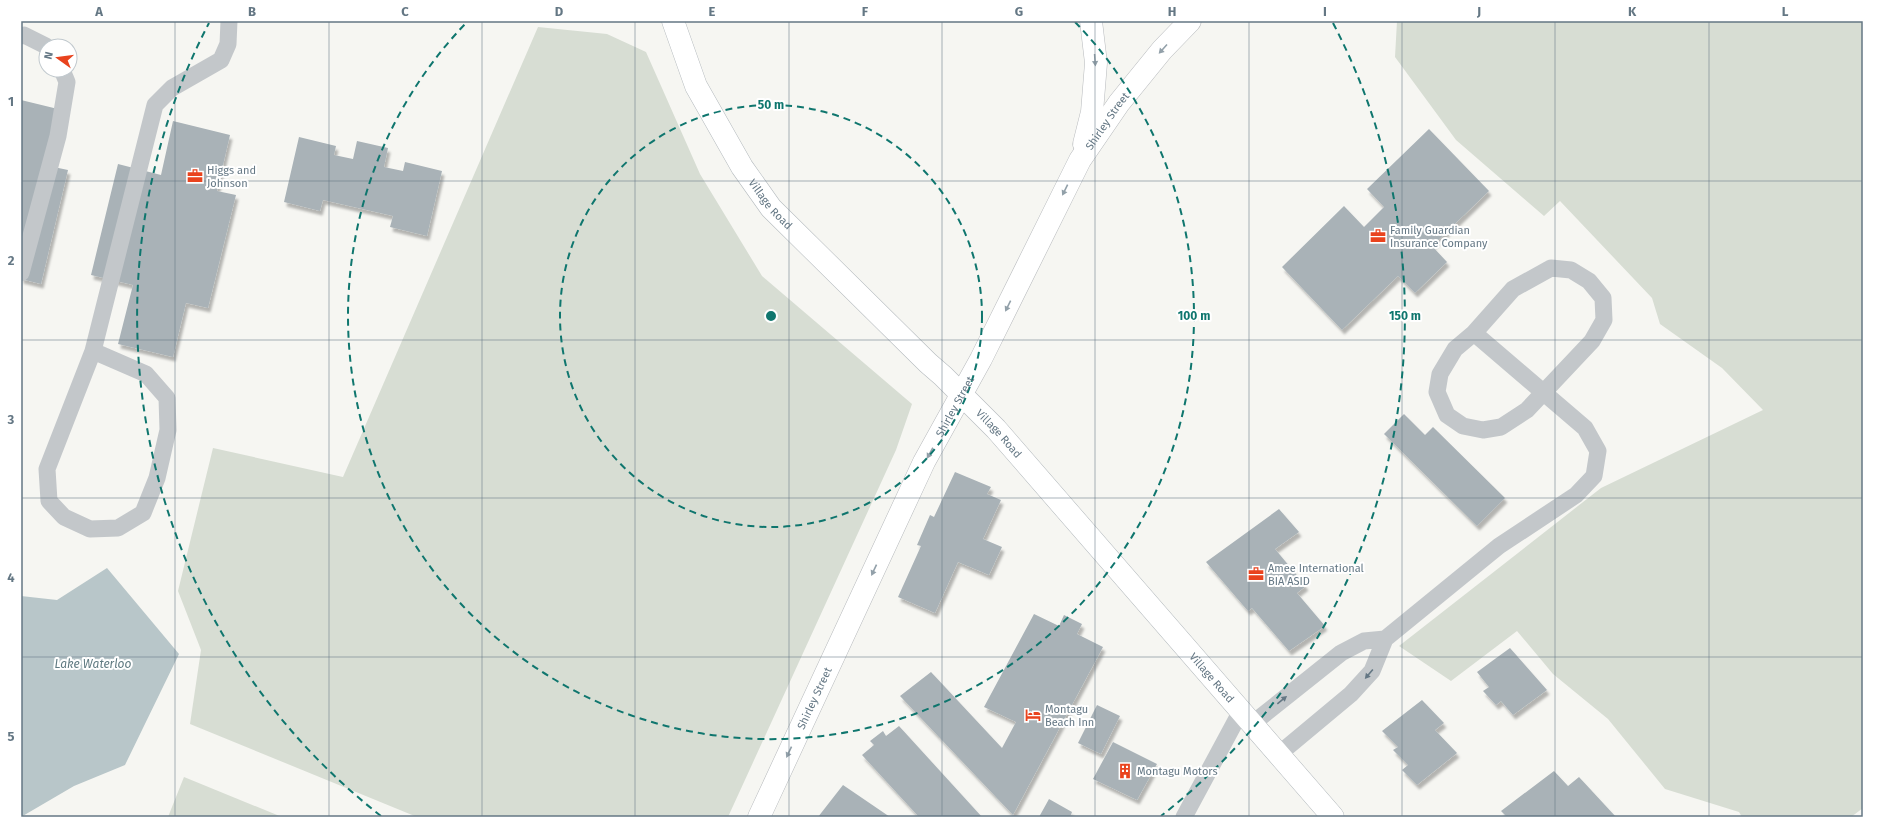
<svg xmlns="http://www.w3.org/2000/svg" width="1884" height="838" viewBox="0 0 1884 838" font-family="'Fira Sans',sans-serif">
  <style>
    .green { fill: #d7ddd3 }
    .water { fill: #b8c6c9 }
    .building { fill: #a9b2b7; filter: url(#shadow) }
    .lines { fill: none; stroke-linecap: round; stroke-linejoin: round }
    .secondary-casing { stroke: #b3b9bd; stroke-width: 23 }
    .highway-casing { stroke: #b6b9bc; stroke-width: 23 }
    .lane { stroke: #c3c7ca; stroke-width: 17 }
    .secondary { stroke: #fff; stroke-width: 22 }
    .highway { stroke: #fff; stroke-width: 22 }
    .oneway { fill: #92a0a9 }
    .oneway2 { fill: #647784 }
    .grid { fill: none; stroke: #647784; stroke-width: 1; stroke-opacity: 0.55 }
    .ring { fill: none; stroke: #0f766e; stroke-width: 2; stroke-dasharray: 7 5 }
    .labels { text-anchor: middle; stroke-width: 4; stroke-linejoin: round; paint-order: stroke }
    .street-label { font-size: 11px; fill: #647784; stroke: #fff }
    .poi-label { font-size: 11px; fill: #647784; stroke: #fff; text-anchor: start }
    .water-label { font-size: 12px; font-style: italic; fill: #5f7a81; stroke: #fff }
    .centre { fill: #0f766e; stroke: #fff; stroke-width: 2 }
    .ring-label { font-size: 12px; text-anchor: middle; font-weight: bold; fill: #0f766e; stroke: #fff; stroke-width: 4; stroke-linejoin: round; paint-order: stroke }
    .neatline { fill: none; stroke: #647784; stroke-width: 1.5 }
    .grid-label { font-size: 13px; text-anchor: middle; font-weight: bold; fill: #647784 }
  </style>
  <defs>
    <filter id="shadow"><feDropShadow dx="2.5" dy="4.5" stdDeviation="1" flood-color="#0004"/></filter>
  </defs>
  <rect width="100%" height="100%" fill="#f6f6f2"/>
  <!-- green -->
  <path class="green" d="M1397 21H1863V808L1851 817H1742L1739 812 1665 789 1608 719 1553 674 1517 631 1451 681 1399 646 1601 488 1763 410 1722 368 1660 324 1652 298 1560 201 1544 216 1456 140 1395 57Z
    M538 27 607 34 646 52 700 174 762 276 912 404 896 450 728 817H417L190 724 201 650 178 591 213 448 343 477Z
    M184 777 282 817H168Z"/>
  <!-- water -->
  <path class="water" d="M107 568 179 654 125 765 74 786 21 817V596L57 600Z"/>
  <!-- building -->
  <path class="building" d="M21 100 62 110 49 166 68 170 41 284 21 279Z
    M173 121 230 135 217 191 236 195 208 308 186 303 173 357 118 344 133 285 91 275 118 164 161 175Z
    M1429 129 1489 191 1432 246 1447 262 1415 293 1398 276 1342 330 1282 267 1344 206 1364 227 1384 207 1367 189Z
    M299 137 336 146 334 155 353 159 357 141 388 148 384 167 403 171 405 162 442 171 427 236 390 227 393 216 323 200 320 211 284 202Z
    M1404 414 1425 435 1433 427 1505 498 1477 526 1384 434Z
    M955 472 991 487 987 494 1001 500 983 539 1002 547 989 575 958 562 935 613 898 597 921 546 917 545 930 515 934 517Z
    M1279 509 1299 532 1275 549 1306 586 1297 593 1325 626 1289 651 1252 608 1248 611 1206 562Z
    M1034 614 1059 626 1064 615 1082 624 1077 634 1103 647 1013 815 900 696 931 672 1002 748 1016 722 984 707Z
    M1510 648 1547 690 1513 715 1501 701 1496 705 1483 691 1489 687 1477 672Z
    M1422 700 1444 723 1435 730 1457 753 1417 785 1402 770 1408 765 1393 750 1398 747 1382 731Z
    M1097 705 1120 716 1101 754 1078 743Z
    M899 726 982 817H919L862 755 874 745 870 741 883 731 886 736Z
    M1113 742 1157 764 1137 800 1093 779Z
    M1554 771 1568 786 1579 777 1616 817H1507L1501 811Z
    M843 785 890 817H818Z
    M1049 799 1072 812 1070 817H1039Z"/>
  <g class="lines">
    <defs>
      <g id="secondary">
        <path id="s1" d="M673 21 696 86 742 167 771 208 928 363 943 376 996 429 1333 817"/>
      </g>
      <g id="highway">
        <path d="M1084 144 1092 112 1096 63 1091 21"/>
        <path id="s2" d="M759 817 924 462 981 359 1080 160 1119 103 1162 50 1190 21"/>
      </g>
    </defs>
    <!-- secondary casing -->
    <use href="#secondary" class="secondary-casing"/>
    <!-- highway casing -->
    <use href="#highway" class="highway-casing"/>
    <!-- lane -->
    <path class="lane" d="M21 36 24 35 46 46
      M1551 268 1571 270 1589 281 1603 298 1604 320 1592 341 1527 410 1501 427 1483 430 1463 426 1447 415 1437 392 1440 374 1455 349 1474 333 1513 289Z
      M21 273 58 136 67 82 62 70
      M93 351 146 374 167 398 168 430 157 478 143 513 118 528 90 529 64 517 49 501 47 469 93 351 155 105 172 88 221 60 228 44 229 21
      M1252 724 1341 653 1364 641 1385 639
      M1279 754 1351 694 1372 671 1385 639 1499 546 1576 495 1594 476 1598 451 1585 428 1474 333
      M1184 817 1241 711"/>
    <!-- secondary -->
    <use href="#secondary" class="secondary"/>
    <!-- highway -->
    <use href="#highway" class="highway"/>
  </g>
  <!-- one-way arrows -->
  <defs><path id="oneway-solid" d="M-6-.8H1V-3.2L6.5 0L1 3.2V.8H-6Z"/></defs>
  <g class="oneway">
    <use href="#oneway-solid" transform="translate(1163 49) rotate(132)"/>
    <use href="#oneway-solid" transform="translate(1095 60) rotate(86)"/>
    <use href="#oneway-solid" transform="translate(1065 190) rotate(116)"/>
    <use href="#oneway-solid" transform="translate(1008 306) rotate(116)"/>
    <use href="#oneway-solid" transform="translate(930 453) rotate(119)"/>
    <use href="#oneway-solid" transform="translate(874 570) rotate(115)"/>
    <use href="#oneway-solid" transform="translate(789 752) rotate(115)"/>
  </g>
  <g class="oneway2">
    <use href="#oneway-solid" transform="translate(1369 674) rotate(130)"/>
    <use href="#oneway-solid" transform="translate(1282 700) rotate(-39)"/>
  </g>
  <!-- grid -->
  <path class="grid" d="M175 21V817M329 21V817M482 21V817M635 21V817M789 21V817M942 21V817M1095 21V817M1249 21V817M1402 21V817M1555 21V817M1709 21V817M21 181H1863M21 340H1863M21 498H1863M21 657H1863"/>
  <!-- distance rings -->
  <g class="ring">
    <circle cx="771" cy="316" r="211"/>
    <path d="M1075 22A423 423 0 1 1 467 22"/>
    <path d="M381 816A634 634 0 0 1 209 23M1333 23A634 634 0 0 1 1161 816"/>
  </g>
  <!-- icons -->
  <defs>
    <symbol id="office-bare" viewBox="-9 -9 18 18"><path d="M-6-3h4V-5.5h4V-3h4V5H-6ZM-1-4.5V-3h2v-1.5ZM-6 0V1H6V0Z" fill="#e9431e" stroke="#fff" stroke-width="2.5" paint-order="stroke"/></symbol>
    <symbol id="hotel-bare" viewBox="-9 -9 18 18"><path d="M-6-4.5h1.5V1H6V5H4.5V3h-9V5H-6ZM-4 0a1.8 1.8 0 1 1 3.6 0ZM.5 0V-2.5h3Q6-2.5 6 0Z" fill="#e9431e" stroke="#fff" stroke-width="2.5" paint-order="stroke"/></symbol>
    <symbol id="building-bare" viewBox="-9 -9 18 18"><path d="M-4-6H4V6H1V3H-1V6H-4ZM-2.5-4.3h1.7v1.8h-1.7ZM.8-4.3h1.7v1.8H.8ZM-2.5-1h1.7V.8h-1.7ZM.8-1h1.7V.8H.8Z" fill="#e9431e" stroke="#fff" stroke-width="2.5" paint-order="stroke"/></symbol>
  </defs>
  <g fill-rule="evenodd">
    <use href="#office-bare" x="184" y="165" width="22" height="22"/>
    <use href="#office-bare" x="1367" y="225" width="22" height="22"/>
    <use href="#office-bare" x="1245" y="563" width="22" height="22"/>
    <use href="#hotel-bare" x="1022" y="704" width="22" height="22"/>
    <use href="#building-bare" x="1114" y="760" width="22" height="22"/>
  </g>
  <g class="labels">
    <!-- street labels -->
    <g class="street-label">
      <text dy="4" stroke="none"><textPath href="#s2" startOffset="779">Shirley Street</textPath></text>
      <text dy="4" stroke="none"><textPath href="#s1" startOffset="209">Village Road</textPath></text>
      <text dy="4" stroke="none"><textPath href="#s2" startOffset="455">Shirley Street</textPath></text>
      <text dy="4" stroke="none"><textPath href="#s1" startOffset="533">Village Road</textPath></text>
      <text dy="4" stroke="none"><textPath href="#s1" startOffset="857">Village Road</textPath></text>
      <text dy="4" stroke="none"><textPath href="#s2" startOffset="131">Shirley Street</textPath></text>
    </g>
    <!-- poi labels -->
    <g class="poi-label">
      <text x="207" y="174">Higgs and<tspan x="207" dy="13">Johnson</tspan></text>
      <text x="1390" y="234">Family Guardian<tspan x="1390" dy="13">Insurance Company</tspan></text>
      <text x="1268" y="572">Amee International<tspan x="1268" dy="13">BIA ASID</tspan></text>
      <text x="1045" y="713">Montagu<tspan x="1045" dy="13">Beach Inn</tspan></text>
      <text x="1137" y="775">Montagu Motors</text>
    </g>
    <!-- water labels -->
    <g class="water-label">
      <text x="93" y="668">Lake Waterloo</text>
    </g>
  </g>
  <circle cx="771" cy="316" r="6" class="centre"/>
  <g class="ring-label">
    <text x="771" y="109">50 m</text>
    <text x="1194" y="320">100 m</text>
    <text x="1405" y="320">150 m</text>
  </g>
  <!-- border -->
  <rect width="1884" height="838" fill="none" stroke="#ffffff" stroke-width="44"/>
  <!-- north arrow -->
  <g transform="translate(58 58) rotate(284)"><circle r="19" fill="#ffffff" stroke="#c1c9ce"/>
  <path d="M0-3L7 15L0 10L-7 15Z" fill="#e9431e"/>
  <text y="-6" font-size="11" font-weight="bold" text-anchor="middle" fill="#647784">N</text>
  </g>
  <rect x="22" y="22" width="1840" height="794" class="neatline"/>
  <g class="grid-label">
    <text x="99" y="16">A</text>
    <text x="252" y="16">B</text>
    <text x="405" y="16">C</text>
    <text x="559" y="16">D</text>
    <text x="712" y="16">E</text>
    <text x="865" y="16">F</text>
    <text x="1019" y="16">G</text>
    <text x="1172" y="16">H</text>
    <text x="1325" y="16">I</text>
    <text x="1479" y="16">J</text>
    <text x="1632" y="16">K</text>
    <text x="1785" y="16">L</text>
    <text x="11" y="106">1</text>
    <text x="11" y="265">2</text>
    <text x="11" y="424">3</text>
    <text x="11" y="582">4</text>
    <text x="11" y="741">5</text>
  </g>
</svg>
